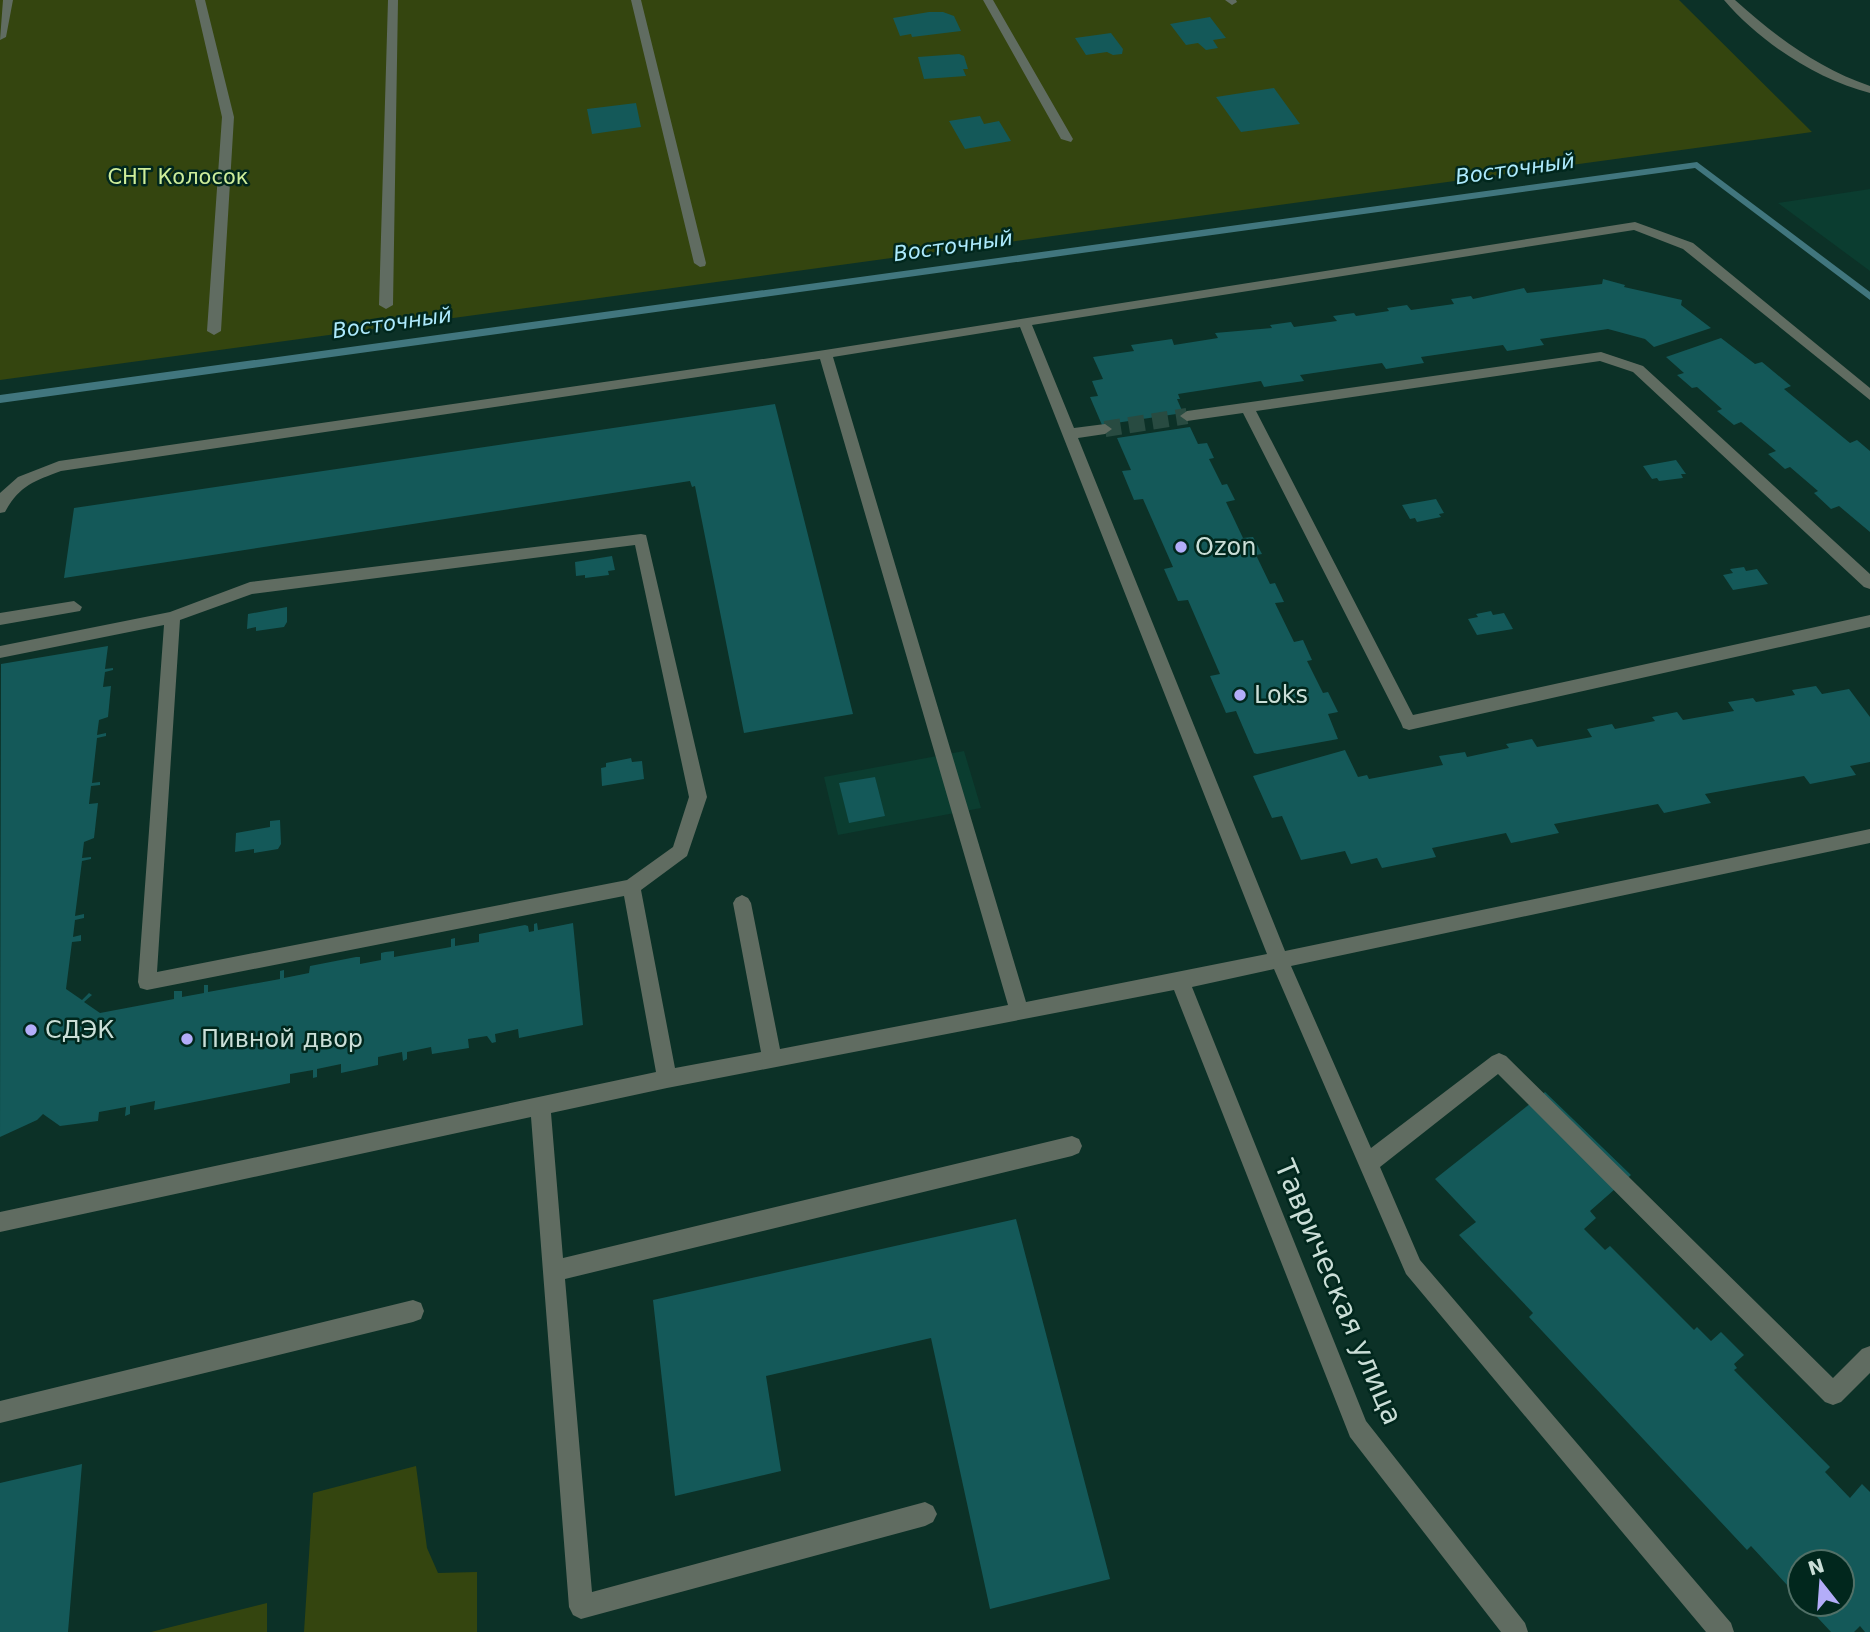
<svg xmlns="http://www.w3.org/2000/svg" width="1870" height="1632" viewBox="0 0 1870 1632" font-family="'DejaVu Sans',sans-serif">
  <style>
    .built { fill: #0b3d30 }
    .green { fill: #34450f }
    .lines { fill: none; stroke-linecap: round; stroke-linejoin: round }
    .stream { fill: #41767e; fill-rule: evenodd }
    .building { fill: #145959 }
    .minor-tunnel { stroke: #284b41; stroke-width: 16; stroke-dasharray: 16 8; stroke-linecap: butt }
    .minor { fill: #606c61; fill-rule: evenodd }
    .poi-dot { fill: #b3adf9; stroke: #01271d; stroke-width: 2.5 }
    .labels { text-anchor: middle; stroke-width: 5; stroke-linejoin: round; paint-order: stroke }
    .far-water-label { font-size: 21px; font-style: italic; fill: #adeafd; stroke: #01271d }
    .far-park-label { font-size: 21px; fill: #ceed9a; stroke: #01271d }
    .poi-label { font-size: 24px; fill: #caded7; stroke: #01271d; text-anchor: start }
    .near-street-label { font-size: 28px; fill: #caded7; stroke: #01271d }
  </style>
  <rect width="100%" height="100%" fill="#0c3127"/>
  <!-- built -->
  <path class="built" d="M1870 189V271L1778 203Z
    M964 751 981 808 838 835 824 777Z"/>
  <!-- green -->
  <path class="green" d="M0 0H1679L1812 132 0 380Z
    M416 1466 427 1548 438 1573 477 1572V1632H304L313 1493Z
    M267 1603V1632H151Z"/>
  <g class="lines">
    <!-- stream -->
    <path class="stream" d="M1697 162 1870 292V300L1695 168 0 403V395Z"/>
  </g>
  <!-- building -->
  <path class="building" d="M929 12H943L954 16 961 31 912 37 911 34 900 36 893 18Z
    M1210 17 1226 38 1213 40 1218 48 1206 50 1198 43 1186 45 1170 24Z
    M1111 33 1123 49 1122 54 1113 55 1107 52 1086 55 1075 38Z
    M959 54 964 56 968 69H963L966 76 924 79 918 57Z
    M1274 88 1300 124 1241 132 1216 97Z
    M636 103 641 127 592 134 587 109Z
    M980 116 984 124 999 121 1011 141 965 149 949 121Z
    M1603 279 1625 285 1624 287 1682 300 1681 305 1711 328 1654 347 1645 339 1608 329 1540 339 1544 345 1507 351 1503 345 1421 357 1424 363 1386 369 1382 363 1300 375 1304 381 1264 387 1261 381 1178 394 1180 399H1177L1183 413 1102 425 1090 397 1098 396 1092 381 1103 379 1093 357 1134 351 1131 345 1172 339 1174 345 1218 338 1215 333 1272 328 1270 325 1291 322 1294 327 1337 321 1333 316 1354 313 1356 316 1389 311 1387 308 1407 305 1411 310 1454 304 1451 299 1471 296 1473 299 1524 288 1527 293 1602 284Z
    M1721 338 1755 364 1762 362 1791 386 1784 389 1850 443 1857 440 1870 451V532L1839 506 1831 509 1814 493 1818 491 1790 467 1785 469 1768 454 1776 451 1741 422 1734 425 1717 411 1722 409 1697 387 1692 388 1677 375 1684 373 1666 357Z
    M775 404 853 714 744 733 695 486 692 487 690 481 64 578 74 508Z
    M1190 427 1198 444 1207 443 1214 458 1209 459 1222 485 1227 484 1235 500 1226 502 1243 538 1253 537 1262 554 1256 555 1270 584 1275 583 1284 602 1275 603 1294 642 1303 640 1312 660 1307 661 1323 693 1328 692 1338 712 1328 714 1338 739 1257 754 1254 753 1236 711 1226 713 1210 676 1220 674 1188 600 1178 601 1164 569 1173 567 1143 499 1134 500 1122 471 1131 470 1117 438Z
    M1676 460 1686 474H1681L1683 478 1659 481 1657 478 1652 479 1643 466Z
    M1436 499 1444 513 1439 514 1441 517 1417 522 1415 518 1410 519 1402 505Z
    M612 556 615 570 608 571 609 575 585 578V575L576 576 575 562Z
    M1744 567 1746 571 1757 569 1768 584 1733 590 1723 575 1733 573 1730 569Z
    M287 607V622L284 627 256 631V627L247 629 248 614Z
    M1491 611 1493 615 1504 613 1513 629 1477 635 1468 619 1478 617 1476 614Z
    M108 646 105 669 113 668V670L105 672 103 687 111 686 108 717 99 720 97 735 106 733V736L97 738 92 783 100 782V785L91 786 89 804 98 803 94 838 84 842 82 858 91 857V859L82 861 75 916 84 914V918L75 920 73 937 81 935V941L72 942 66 989 82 1000 89 993 92 995 84 1002 100 1013 174 999V991H182V997L204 993V985H208V992L280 979V971L284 970V978L309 973 310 966 356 957H360V964L381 960V953L385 952 394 951V957L451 947V939L455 938V946L479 942V934L525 925 528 926 529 932 534 931V924L537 923 538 930 573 923 583 1025 519 1038 518 1029 495 1034 496 1042 492 1043 487 1036 468 1039 469 1048 432 1054 431 1047 407 1052V1059L403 1061 402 1052 378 1057V1065L341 1073V1064L317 1069V1077L313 1078V1070L290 1074V1083L154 1110 155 1101 130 1106V1114L125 1116 126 1107 99 1112 98 1121 60 1126 43 1114 37 1120 0 1137 1 664Z
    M1816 686 1822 694 1849 689 1870 717V762L1850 766 1856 775 1810 784 1804 776 1705 794 1711 803 1664 813 1658 804 1554 824 1559 833 1511 843 1506 833 1432 848 1436 857 1382 868 1377 858 1351 864 1345 851 1301 860 1282 816 1272 818 1253 776 1345 750 1358 777 1367 775 1369 779 1443 765 1439 756 1465 752 1467 757 1509 748 1506 744 1532 739 1537 747 1592 737 1587 729 1612 724 1615 729 1655 721 1652 717 1677 712 1683 720 1734 711 1728 702 1753 698 1756 702 1795 695 1792 690Z
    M631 758 632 762 642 761 644 779 602 786 601 768 606 767V763Z
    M875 777 885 816 849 823 839 783Z
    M280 820 281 844 278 849 254 853V849L235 852 236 833 270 827V821Z
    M1545 1092 1631 1175 1590 1211 1596 1218 1584 1229 1605 1250 1610 1246 1694 1330 1697 1327 1711 1341 1721 1332 1744 1355 1734 1364 1737 1368 1734 1370 1830 1467 1825 1472 1850 1498 1862 1484 1870 1492V1632H1865L1860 1626 1854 1632H1831L1805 1604H1842V1562H1800V1599L1751 1546 1747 1550 1529 1317 1533 1313 1459 1235 1476 1222 1435 1179Z
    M1016 1219 1110 1579 990 1609 931 1338 766 1376 781 1471 675 1496 653 1300Z
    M82 1464 68 1632H0V1483Z"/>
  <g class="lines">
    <!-- minor-tunnel -->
    <path class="minor-tunnel" d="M1105 429 1187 416"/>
    <!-- minor -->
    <path class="minor" d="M3 0H13L6 37 0 40Z
      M195 0H205L234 117 221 331 214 335 207 331 222 117Z
      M388 0H398L393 305 386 309 379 305Z
      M631 0H641L706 263 705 266 700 267 694 263Z
      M983 0H993L1073 139 1071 142 1061 139Z
      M1225 0H1236L1237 2 1232 5Z
      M1724 0H1735C1776 37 1818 68 1870 86V93C1816 79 1760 42 1724 0Z
      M1635 222 1693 243 1870 388V400L1683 249 1634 230 1032 325 1074 428 1105 424 1112 429 1105 434 1078 438 1285 951 1870 829V843L1291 966 1371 1148 1492 1056 1499 1053 1506 1056 1833 1378 1862 1349 1870 1346V1373L1841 1402 1833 1405 1825 1402 1498 1074 1380 1167 1420 1260 1731 1623 1734 1632H1706L1406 1274 1274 969 1192 987 1366 1421 1525 1623 1528 1632H1501L1350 1437 1174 990 667 1088 551 1113 563 1258 1072 1136 1079 1139 1082 1146 1079 1153 1072 1156 565 1279 592 1592 925 1502 933 1506 937 1514 933 1522 925 1526 581 1619 573 1615 569 1607 531 1117 0 1232V1212L656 1072 624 896 147 990 140 988 138 982 164 625 0 658V646L170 612 250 582 641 534 646 535 707 797 687 856 641 890 675 1068 761 1052 733 903 736 898 742 895 748 898 751 903 780 1049 1008 1005 820 359 61 471C34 481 19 486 5 512L0 513V493L18 477 59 461 825 350ZM1020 327 1267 954 1026 1002 833 357ZM635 545 689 797 673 847 627 880 157 972 180 620 252 594Z
      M1601 352 1643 366 1870 574V589L1864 587 1633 372 1600 361 1256 411 1413 715 1870 615V627L1409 730 1403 728 1401 723 1243 413 1187 421 1180 416 1187 411Z
      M74 601 82 607 80 611 0 625V613Z
      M413 1300 421 1303 424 1311 421 1319 413 1322 0 1423V1401Z"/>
  </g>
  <!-- markers -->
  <g class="poi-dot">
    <circle cx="1181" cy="547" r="7"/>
    <circle cx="1240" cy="695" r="7"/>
    <circle cx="31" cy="1030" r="7"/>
    <circle cx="187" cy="1039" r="7"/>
  </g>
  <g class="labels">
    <!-- far-water labels -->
    <g class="far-water-label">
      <text transform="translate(1515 169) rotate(-8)" y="7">Восточный</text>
      <text transform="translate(953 246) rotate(-8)" y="7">Восточный</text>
      <text transform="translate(392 323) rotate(-8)" y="7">Восточный</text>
    </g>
    <!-- far-park labels -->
    <g class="far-park-label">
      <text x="178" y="184">СНТ Колосок</text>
    </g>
    <!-- poi labels -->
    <g class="poi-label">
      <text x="1195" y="555">Ozon</text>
      <text x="1254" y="703">Loks</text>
      <text x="45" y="1038">СДЭК</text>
      <text x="201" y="1047">Пивной двор</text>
    </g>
    <!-- near-street labels -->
    <g class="near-street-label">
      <text transform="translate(1339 1292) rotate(67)" y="10">Таврическая улица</text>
    </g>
  </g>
  <!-- north arrow -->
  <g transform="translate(1821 1583) rotate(343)"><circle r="33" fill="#01271d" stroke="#517067" stroke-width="2"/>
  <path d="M0-5L12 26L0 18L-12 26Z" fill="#b3adf9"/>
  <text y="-10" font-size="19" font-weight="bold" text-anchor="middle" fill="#caded7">N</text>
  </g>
</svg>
